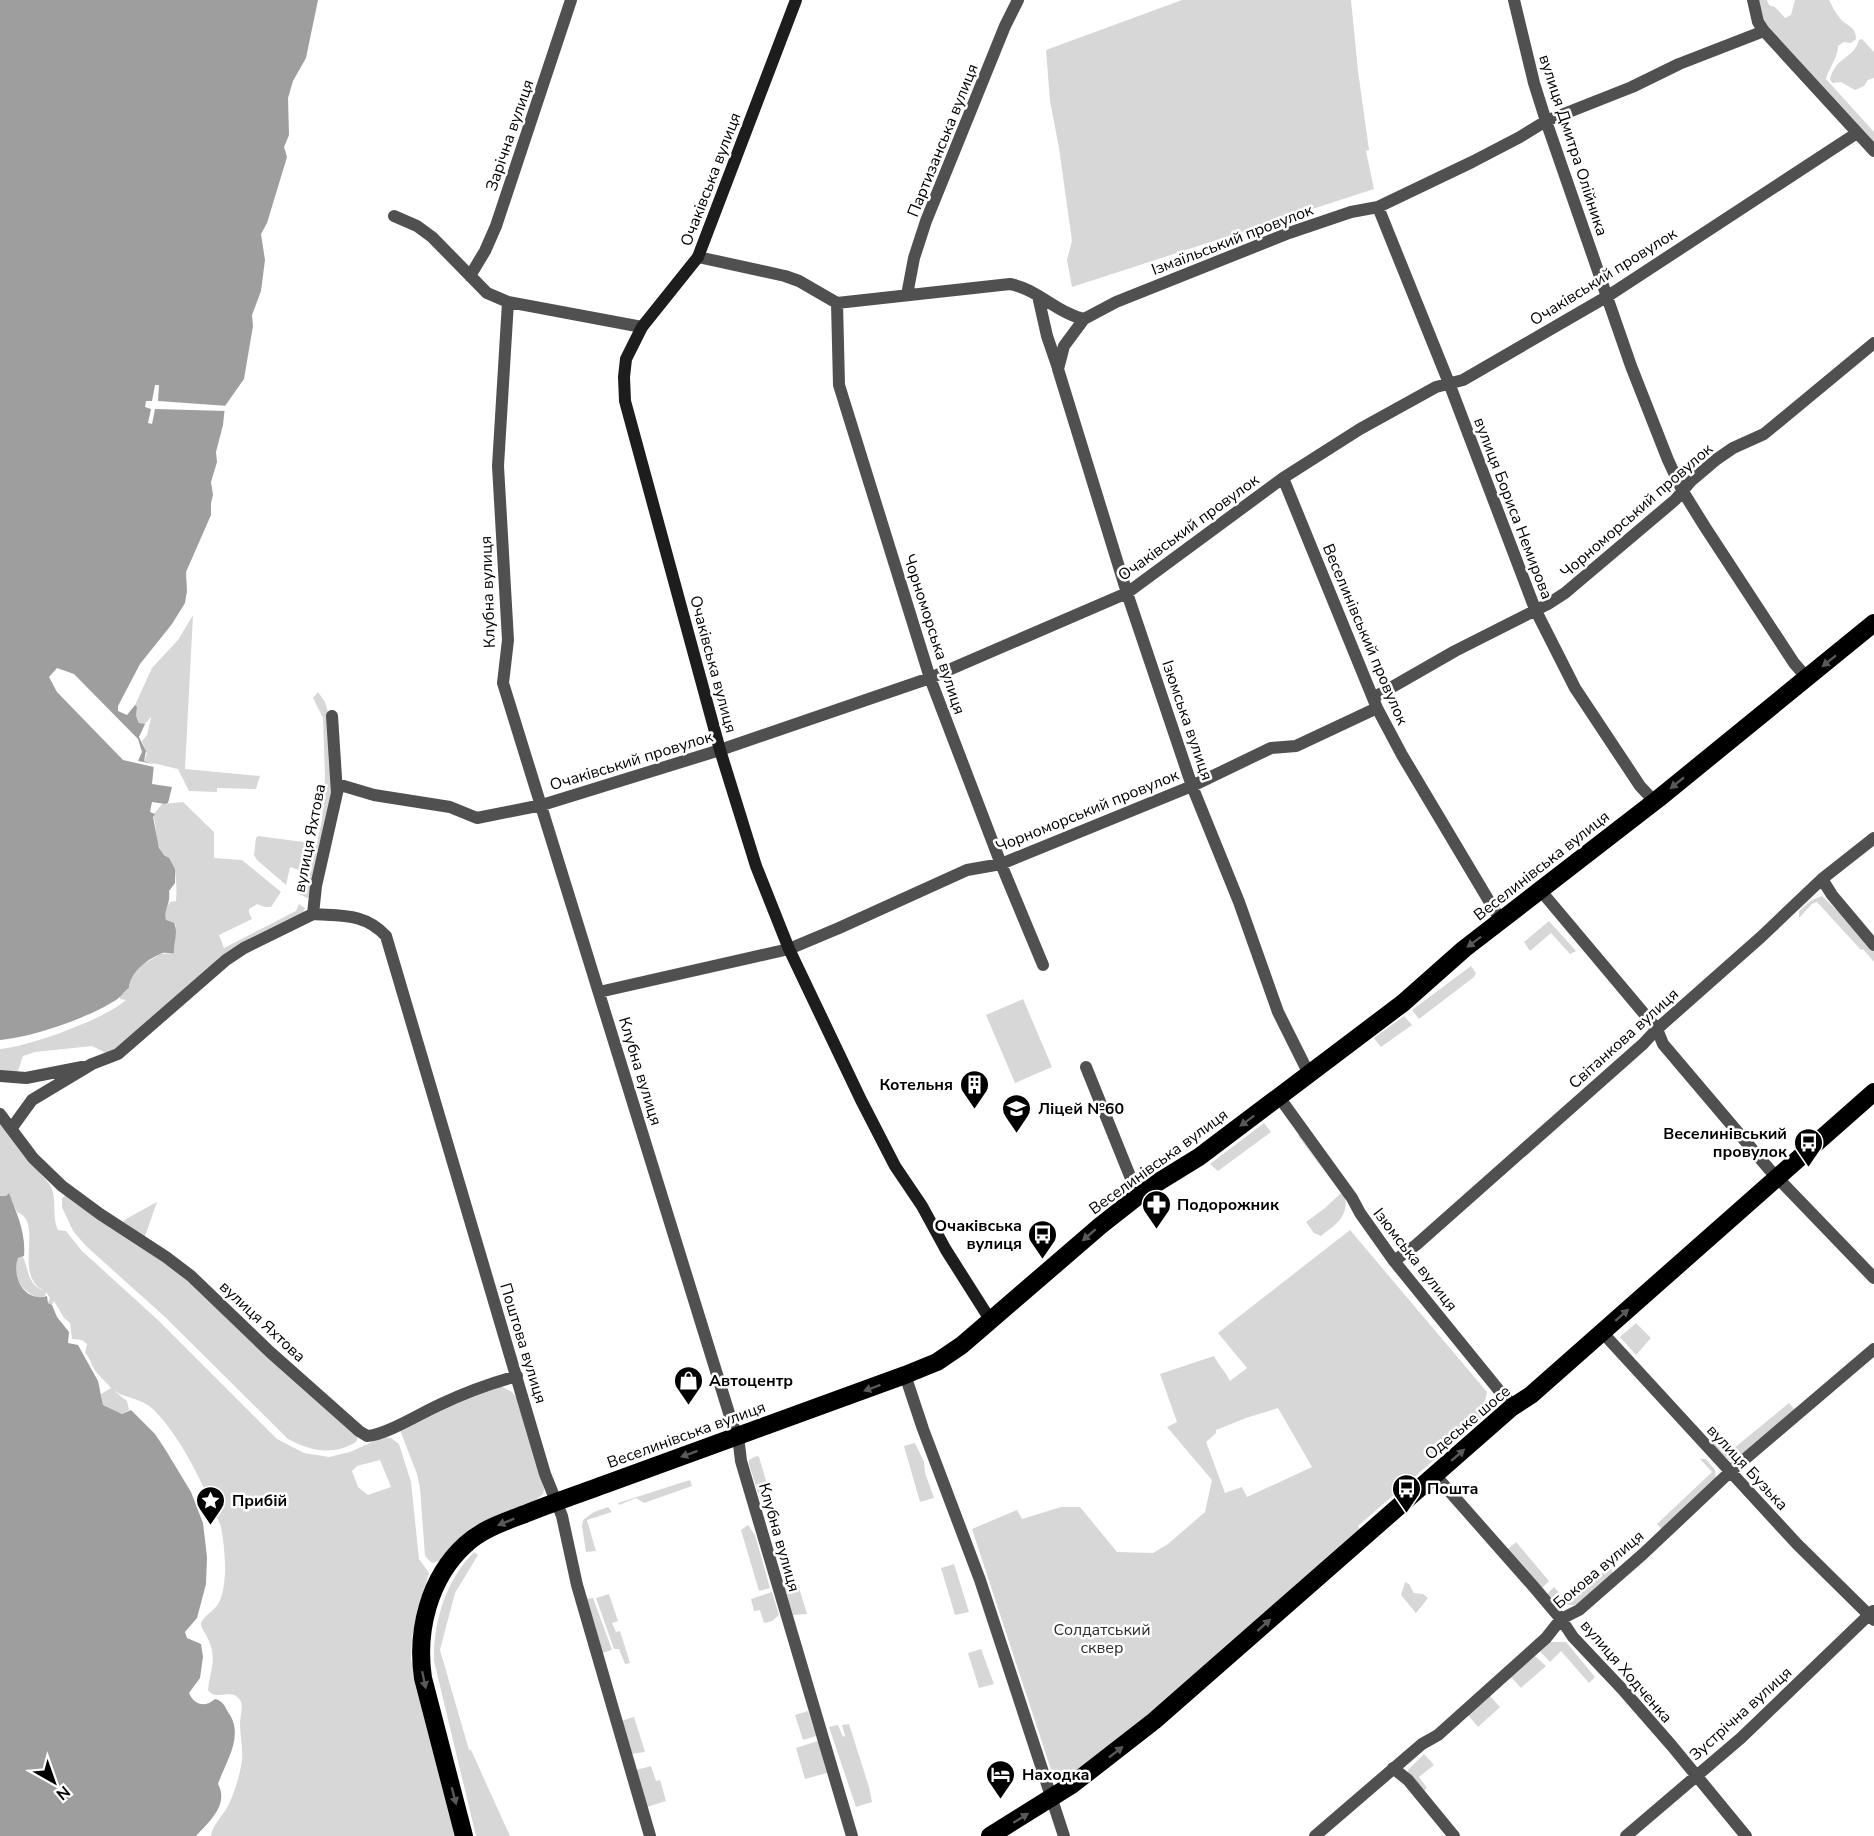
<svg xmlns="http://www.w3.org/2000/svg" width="1874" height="1836" viewBox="0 0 1874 1836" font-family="'Nunito Sans',sans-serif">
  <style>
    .green { fill: #d7d7d7; fill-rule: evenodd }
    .water { fill: #9e9e9e }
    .pier { fill: #fff }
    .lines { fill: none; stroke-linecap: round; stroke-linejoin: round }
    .street { stroke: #505050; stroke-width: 12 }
    .secondary { stroke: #1d1d1d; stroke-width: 12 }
    .highway { stroke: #000; stroke-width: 18 }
    .oneway { fill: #595959 }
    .labels { text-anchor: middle; stroke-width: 5; stroke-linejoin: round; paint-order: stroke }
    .street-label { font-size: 16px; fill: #000; stroke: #fff }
    .poi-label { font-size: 16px; font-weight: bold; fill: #000; stroke: #fff; text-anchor: start }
    .park-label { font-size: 16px; fill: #2e2e2e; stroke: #fff }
  </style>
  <rect width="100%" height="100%" fill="#fff"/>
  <!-- green -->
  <path class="green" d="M1182 0H1351L1358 71 1369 150 1366 151 1374 189 1072 287 1067 260 1072 241 1059 148 1050 101 1046 50Z
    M1757 0H1767L1769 5 1775 7 1785 18 1791 15 1795 0H1829C1832 6 1835 12 1839 17 1845 26 1856 25 1856 39L1851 43 1844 42 1838 46C1838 58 1829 67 1826 79L1874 132V144L1779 42 1763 21Z
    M1862 39 1874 52V78L1868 80 1864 86 1855 90 1841 82 1832 83 1830 79C1837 55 1853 60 1859 40Z
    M193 615 185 769 260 776 256 789 217 788V792L189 791 178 769 144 761 147 754 142 741 147 735 151 718V717L145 724H140L136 716 137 707 135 705 152 668 178 640Z
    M318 692 325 702 330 719 334 793 310 897 307 898 295 892 301 871 290 867 286 885 257 860 254 855 256 838 258 836 311 843 308 856 314 857 322 820 325 777 323 718 313 698Z
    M183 802 214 832V858L242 860 281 892 271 907H265L257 904 249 909V913L252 919 219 935 224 948 296 911 299 904 305 908 301 917 243 945 124 1044 108 1054 92 1046 35 1052 23 1056 18 1071 0 1073V1049C28 1047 105 1019 126 1000L120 999V996L129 988 131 977 141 966 160 954 173 953C173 943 177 934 176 925L165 920V910L170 902 176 901C177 888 177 870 169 859 166 855 162 854 160 849 155 838 157 826 153 815L162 804Z
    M1822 896 1843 916 1874 951V962L1863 949 1861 950 1817 902 1812 904 1799 918V911L1812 900Z
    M1549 921 1576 951 1570 954 1551 933 1530 951 1524 942Z
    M1471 966 1476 973 1474 977 1419 1019 1412 1010Z
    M1023 999 1052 1067 1015 1083 986 1015Z
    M1404 1016 1412 1025 1381 1047 1374 1038Z
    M0 1123 50 1185C58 1200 51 1214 58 1230L66 1231 82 1251 159 1321 277 1439 304 1453 329 1457 350 1452 383 1437 391 1438 399 1444 411 1482 419 1559 429 1573 416 1618 412 1638 411 1659 415 1679 456 1836H211C212 1825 224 1815 229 1804 234 1794 241 1771 242 1760 243 1748 240 1735 240 1723 240 1716 244 1706 240 1700 231 1687 216 1702 208 1690 210 1671 217 1660 209 1641 207 1636 202 1629 201 1625 200 1620 211 1612 215 1608 223 1600 224 1585 225 1574 226 1564 223 1532 220 1524 203 1485 184 1441 154 1410 142 1398 126 1399 113 1390L127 1401 129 1410 122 1414 103 1405 101 1394 111 1388C106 1381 97 1375 93 1367 90 1361 90 1358 85 1353L87 1344 82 1340 72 1339 70 1323 64 1318 54 1301 52 1305 48 1303 50 1298 46 1292 45 1296 38 1298C21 1291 11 1276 18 1258L23 1257C29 1271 28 1286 45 1291 41 1289 37 1287 34 1282 20 1263 41 1220 17 1212L9 1194 6 1196H0ZM380 1460 391 1487 368 1495 358 1487 352 1471 357 1466Z
    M1264 1123 1271 1132 1218 1171 1210 1164Z
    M1300 1134 1345 1197C1349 1217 1335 1225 1321 1236L1314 1233 1306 1222 1325 1208 1341 1193 1298 1136Z
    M66 1195 165 1260 356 1433 358 1437 356 1442C333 1456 311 1451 288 1439L164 1316 86 1246 73 1231 62 1207V1198Z
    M157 1202 144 1239 121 1224 126 1219Z
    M1350 1230 1487 1392 1481 1419 1358 1526 1360 1530 1128 1732 1067 1778 1058 1783 1055 1782 972 1529 1017 1510 1022 1519 1061 1507H1080L1117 1552 1153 1553 1168 1544 1205 1512 1212 1480 1167 1427 1177 1422 1160 1374 1214 1356C1219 1366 1225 1371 1230 1381L1247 1368 1218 1333ZM1278 1408 1312 1467 1247 1497 1242 1487 1225 1493 1206 1442 1216 1433V1430L1246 1418Z
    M1636 1323 1651 1338 1636 1355 1620 1337Z
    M499 1385 512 1392 518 1400 544 1489 543 1494 533 1502 450 1548 439 1561 432 1563 425 1556 420 1488 417 1474 400 1430 402 1426Z
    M1789 1403 1796 1411 1740 1456 1729 1460 1712 1445 1717 1441 1728 1453Z
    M915 1443 924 1462 925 1473 934 1498 920 1502 904 1446Z
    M757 1456 759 1457 769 1491 766 1496 760 1499 749 1464V1460Z
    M1700 1459H1706L1715 1470 1716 1480 1663 1530 1657 1524 1712 1472Z
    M690 1480 692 1486 644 1503 636 1498 619 1505 618 1503Z
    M608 1507 612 1512 587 1520 596 1551 586 1552 582 1526 583 1520 594 1512Z
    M748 1525 755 1535 770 1588 759 1591 741 1530Z
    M1516 1542 1549 1581 1542 1588 1508 1549Z
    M474 1552 478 1555 455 1593 440 1650 469 1750H471L510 1836H476L434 1661C433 1622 446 1580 474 1552Z
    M954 1564 969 1612 955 1615 941 1568Z
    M1610 1566 1613 1573 1575 1605H1561L1547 1594 1554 1587 1566 1600 1571 1601Z
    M1405 1582 1409 1584 1414 1593 1423 1594 1428 1598 1416 1613 1401 1595Z
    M798 1584 807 1614 793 1615 785 1588Z
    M772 1592 779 1615 772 1621 764 1623 760 1610 754 1611 751 1599Z
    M609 1594 618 1621 612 1623 616 1632 620 1631 630 1663 625 1664 619 1649H614L596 1598Z
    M593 1598 612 1650 602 1653 586 1599Z
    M1549 1642H1566L1595 1677 1589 1683 1561 1651 1550 1662 1539 1650Z
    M981 1649 994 1684 979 1688 968 1653Z
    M1534 1655 1546 1666 1521 1688 1511 1677Z
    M1490 1696 1500 1707 1478 1727 1468 1715Z
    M808 1711 816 1736 803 1740 795 1715Z
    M634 1717 645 1752 631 1754 621 1721Z
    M849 1724 869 1787 872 1802 856 1807 829 1727 838 1725 843 1737 845 1736 842 1725Z
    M818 1741 827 1773 805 1779 796 1748Z
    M1424 1754 1434 1765 1419 1777 1427 1788 1423 1792 1408 1773V1770Z
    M651 1766 656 1781 660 1780 666 1801 647 1807 636 1770Z"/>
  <!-- water -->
  <path class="water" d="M0 0H318L306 58 293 81 288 98 289 135 284 147 287 157 267 223 261 234 265 260 261 291 252 315 253 326 244 379 225 406 223 425 216 452 217 462 211 482 213 495 211 503V515L186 572 187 591 185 603 172 624 140 664 118 706V711L127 715 135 705 137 707 136 716 139 723 145 724 139 737 146 751 144 761 154 764 152 784 172 787 168 803 165 804 152 802 150 812 155 814 153 817 159 848 164 855 169 858 175 869V883L169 891C171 906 163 908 166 920L174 923C179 932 173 943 174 953 170 954 165 951 160 954 147 960 130 972 129 988 123 992 121 997 116 1000 88 1018 33 1037 0 1040Z
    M9 1193C17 1214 26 1233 24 1256L18 1258C11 1277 25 1303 47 1296L48 1303 52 1305 57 1317 69 1332 68 1343 78 1345 98 1381 103 1405 122 1414 131 1410 155 1434 165 1449 191 1492 203 1523 207 1557 206 1584 197 1618 185 1632 187 1638 201 1644 203 1657 200 1678 189 1693C194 1705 205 1708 215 1699 223 1701 224 1705 228 1712 245 1735 226 1761 218 1784 229 1804 210 1821 196 1836H0V1196H6Z"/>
  <!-- pier -->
  <path class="pier" d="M155 385H159L158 401 228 406 227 411 155 409 152 424 148 423 151 409 145 407 146 401H152Z
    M57 668 74 674 138 739 142 752 138 761 154 764V767L123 760 57 692 49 677Z"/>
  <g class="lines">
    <!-- street -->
    <path class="street" d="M1514 0 1534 83 1546 121 1631 366 1668 460 1682 490 1705 527 1794 663 1807 678
      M1753 0 1758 22 1764 31 1874 151
      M1378 207 1449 383 1535 609 1575 688 1640 786 1655 802
      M394 216 417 226 432 237 487 293 508 302 642 327
      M698 257 785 276 799 281 837 303 1010 284C1037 289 1057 313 1084 319L1116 302 1289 233 1351 212 1378 207 1472 162 1520 137 1546 121 1632 87 1679 64 1764 31
      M470 276 485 251 496 226 571 0
      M907 295 914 258 926 221 1005 26 1018 0
      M1038 296 1047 336 1058 368
      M508 302 498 466 508 640 503 683 733 1426 738 1436 741 1461 852 1836
      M837 303 839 385 930 678 1001 864 1043 965
      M1084 319 1064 346 1058 369 1127 593 1192 786 1239 902 1278 1012 1309 1074
      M1283 478 1377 708 1402 755 1501 921
      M1373 698 1455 651 1548 604 1565 593 1675 500 1691 481 1717 459 1733 448 1764 434 1874 343
      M337 784 374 795 450 807 477 818 542 805 720 750 930 678 1127 593 1283 478 1360 429 1436 387 1463 380 1608 296 1857 133
      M1822 879 1832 895 1874 945
      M1541 891 1657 1029 1663 1044 1769 1169 1874 1278
      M313 914C342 916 365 913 386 936L545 1474 562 1516 577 1585 650 1836
      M313 914 316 886 337 793 332 716
      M599 992 789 949 839 928 967 870 1001 864 1192 786 1271 748 1296 746 1377 708
      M1086 1067 1138 1196
      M0 1076 26 1078 82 1067
      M1279 1097 1352 1198 1360 1213 1394 1261 1502 1394 1514 1406
      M0 1114 33 1158 62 1186 100 1214 166 1257 191 1276 270 1352 359 1431 367 1436C386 1435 421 1413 439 1405 464 1393 491 1383 517 1376
      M11 1129 32 1100 92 1064 118 1054 226 960 244 948 313 914
      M1394 1261 1416 1245 1643 1044 1657 1029 1761 937 1822 879 1874 838
      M1602 1332 1797 1544 1874 1620
      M905 1375 923 1429 980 1580 1064 1836
      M1435 1475 1533 1586 1561 1619 1573 1637 1624 1691 1672 1746 1746 1836
      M1393 1768 1408 1780 1454 1836
      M1315 1836 1422 1744 1438 1735 1546 1638 1561 1619 1579 1610 1643 1554 1731 1471 1874 1349
      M1626 1836 1741 1738 1873 1611"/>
    <!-- secondary -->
    <path class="secondary" d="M796 0 698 257 642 327 626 359 624 377 625 401 720 750 756 866 789 949 861 1100 895 1166 922 1206 946 1250 991 1321"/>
    <!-- highway -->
    <path class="highway" d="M464 1836 423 1678C416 1631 429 1578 465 1545 482 1529 504 1522 525 1514 552 1503 579 1494 606 1484 706 1448 806 1412 905 1375L937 1362 962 1345 1100 1226 1147 1189 1199 1157 1403 1003 1464 949 1658 799 1874 623
      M990 1836 1073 1784 1154 1721 1511 1408 1531 1395 1874 1092"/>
  </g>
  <!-- one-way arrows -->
  <defs><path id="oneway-solid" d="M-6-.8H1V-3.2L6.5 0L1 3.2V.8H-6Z" transform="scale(1.5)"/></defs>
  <g class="oneway">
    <use href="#oneway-solid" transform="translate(1829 661) rotate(141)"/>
    <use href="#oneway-solid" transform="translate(1677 783) rotate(141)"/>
    <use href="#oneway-solid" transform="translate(1474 942) rotate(143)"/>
    <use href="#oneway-solid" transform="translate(1247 1121) rotate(143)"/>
    <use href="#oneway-solid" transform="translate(1089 1235) rotate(139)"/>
    <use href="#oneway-solid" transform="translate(1622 1315) rotate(-41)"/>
    <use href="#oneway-solid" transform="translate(872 1388) rotate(160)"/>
    <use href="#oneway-solid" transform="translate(689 1454) rotate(160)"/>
    <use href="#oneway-solid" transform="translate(1458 1455) rotate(-41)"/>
    <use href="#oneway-solid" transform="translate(506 1522) rotate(158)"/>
    <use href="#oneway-solid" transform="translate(1264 1625) rotate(-42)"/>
    <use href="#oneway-solid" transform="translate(424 1680) rotate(78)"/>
    <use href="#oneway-solid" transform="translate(1116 1752) rotate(-38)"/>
    <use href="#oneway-solid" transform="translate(454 1796) rotate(75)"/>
    <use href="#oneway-solid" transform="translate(1021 1818) rotate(-32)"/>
  </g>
  <!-- icons -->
  <defs>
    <symbol id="building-pin" viewBox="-11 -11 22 30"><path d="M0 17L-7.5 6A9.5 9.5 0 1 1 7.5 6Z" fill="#000" stroke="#fff"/><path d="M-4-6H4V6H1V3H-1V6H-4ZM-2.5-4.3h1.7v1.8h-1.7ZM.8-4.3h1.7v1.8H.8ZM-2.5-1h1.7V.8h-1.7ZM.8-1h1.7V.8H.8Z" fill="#fff"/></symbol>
    <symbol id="school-pin" viewBox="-11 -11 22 30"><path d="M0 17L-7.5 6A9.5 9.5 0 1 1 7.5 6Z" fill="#000" stroke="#fff"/><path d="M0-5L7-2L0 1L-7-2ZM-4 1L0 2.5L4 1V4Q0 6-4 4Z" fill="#fff"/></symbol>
    <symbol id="bus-pin" viewBox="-11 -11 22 30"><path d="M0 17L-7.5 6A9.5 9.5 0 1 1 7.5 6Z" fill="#000" stroke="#fff"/><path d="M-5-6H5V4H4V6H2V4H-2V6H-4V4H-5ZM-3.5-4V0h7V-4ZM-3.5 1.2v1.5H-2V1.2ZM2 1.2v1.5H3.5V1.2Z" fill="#fff"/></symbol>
    <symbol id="pharmacy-pin" viewBox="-11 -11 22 30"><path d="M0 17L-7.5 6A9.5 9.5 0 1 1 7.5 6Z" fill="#000" stroke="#fff"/><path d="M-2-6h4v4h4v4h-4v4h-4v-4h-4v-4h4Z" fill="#fff"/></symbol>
    <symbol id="shop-pin" viewBox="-11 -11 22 30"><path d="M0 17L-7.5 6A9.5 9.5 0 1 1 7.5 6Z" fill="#000" stroke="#fff"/><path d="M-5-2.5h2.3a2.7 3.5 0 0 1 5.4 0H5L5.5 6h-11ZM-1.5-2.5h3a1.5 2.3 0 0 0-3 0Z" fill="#fff"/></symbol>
    <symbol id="sight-pin" viewBox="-11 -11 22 30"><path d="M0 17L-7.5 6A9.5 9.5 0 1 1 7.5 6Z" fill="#000" stroke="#fff"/><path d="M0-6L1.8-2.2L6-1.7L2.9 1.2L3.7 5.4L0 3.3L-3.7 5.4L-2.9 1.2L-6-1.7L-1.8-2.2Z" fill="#fff"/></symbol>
    <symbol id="hotel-pin" viewBox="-11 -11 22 30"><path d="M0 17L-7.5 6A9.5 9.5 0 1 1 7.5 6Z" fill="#000" stroke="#fff"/><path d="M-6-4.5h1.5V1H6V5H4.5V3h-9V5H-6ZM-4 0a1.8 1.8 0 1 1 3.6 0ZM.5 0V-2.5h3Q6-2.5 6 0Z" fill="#fff"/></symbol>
  </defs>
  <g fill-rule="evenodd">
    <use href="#building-pin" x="958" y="1068" width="33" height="45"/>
    <use href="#school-pin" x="1000" y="1092" width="33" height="45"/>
    <use href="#bus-pin" x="1792" y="1126" width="33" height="45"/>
    <use href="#pharmacy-pin" x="1140" y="1188" width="33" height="45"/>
    <use href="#bus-pin" x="1026" y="1218" width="33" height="45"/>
    <use href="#shop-pin" x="672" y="1364" width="33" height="45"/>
    <use href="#bus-pin" x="1390" y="1472" width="33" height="45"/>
    <use href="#sight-pin" x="194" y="1484" width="33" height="45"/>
    <use href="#hotel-pin" x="984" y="1758" width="33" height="45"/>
  </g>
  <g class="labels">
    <!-- street labels -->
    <g class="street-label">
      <text transform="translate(509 135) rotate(-71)" y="6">Зарічна вулиця</text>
      <text transform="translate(942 140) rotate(-68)" y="6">Партизанська вулиця</text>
      <text transform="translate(1574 145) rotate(72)" y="6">вулиця Дмитра Олійника</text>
      <text transform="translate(710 179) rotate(-69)" y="6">Очаківська вулиця</text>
      <text transform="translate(1232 239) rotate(-21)" y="6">Ізмаїльський провулок</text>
      <text transform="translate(1603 276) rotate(-32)" y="6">Очаківський провулок</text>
      <text transform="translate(1514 508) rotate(69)" y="6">вулиця Бориса Немирова</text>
      <text transform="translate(1636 510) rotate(-41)" y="6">Чорноморський провулок</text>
      <text transform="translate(1188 527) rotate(-36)" y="6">Очаківський провулок</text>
      <text transform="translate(487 592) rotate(-92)" y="6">Клубна вулиця</text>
      <text transform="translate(935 634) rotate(72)" y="6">Чорноморська вулиця</text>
      <text transform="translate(1366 634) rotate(67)" y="6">Веселинівський провулок</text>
      <text transform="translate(714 664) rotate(75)" y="6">Очаківська вулиця</text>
      <text transform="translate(1188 720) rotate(71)" y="6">Ізюмська вулиця</text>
      <text transform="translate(631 760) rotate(-17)" y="6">Очаківський провулок</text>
      <text transform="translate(1087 810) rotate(-22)" y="6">Чорноморський провулок</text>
      <text transform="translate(309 838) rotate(-79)" y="6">вулиця Яхтова</text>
      <text transform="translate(1541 865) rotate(-38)" y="6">Веселинівська вулиця</text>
      <text transform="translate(1623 1038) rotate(-42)" y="6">Світанкова вулиця</text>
      <text transform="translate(641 1071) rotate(73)" y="6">Клубна вулиця</text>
      <text transform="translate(1158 1161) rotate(-36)" y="6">Веселинівська вулиця</text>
      <text transform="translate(1416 1259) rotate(52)" y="6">Ізюмська вулиця</text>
      <text transform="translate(263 1321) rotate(43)" y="6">вулиця Яхтова</text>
      <text transform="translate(524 1343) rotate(73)" y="6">Поштова вулиця</text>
      <text transform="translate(1467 1422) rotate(-40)" y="6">Одеське шосе</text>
      <text transform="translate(686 1434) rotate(-20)" y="6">Веселинівська вулиця</text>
      <text transform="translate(1748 1467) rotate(47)" y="6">вулиця Бузька</text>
      <text transform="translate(780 1537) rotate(74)" y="6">Клубна вулиця</text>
      <text transform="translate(1598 1569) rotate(-40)" y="6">Бокова вулиця</text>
      <text transform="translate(1627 1671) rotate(49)" y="6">вулиця Ходченка</text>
      <text transform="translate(1740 1713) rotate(-42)" y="6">Зустрічна вулиця</text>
    </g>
    <!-- poi labels -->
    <g class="poi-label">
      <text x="953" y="1090" text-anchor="end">Котельня</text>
      <text x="1038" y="1114">Ліцей №60</text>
      <text x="1787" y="1139" text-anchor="end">Веселинівський<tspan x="1787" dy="18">провулок</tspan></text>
      <text x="1177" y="1210">Подорожник</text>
      <text x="1022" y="1231" text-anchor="end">Очаківська<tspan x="1022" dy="18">вулиця</tspan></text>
      <text x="709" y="1386">Автоцентр</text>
      <text x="1427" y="1494">Пошта</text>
      <text x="232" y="1506">Прибій</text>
      <text x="1022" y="1780">Находка</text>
    </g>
    <!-- park labels -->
    <g class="park-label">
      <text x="1102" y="1635">Солдатський<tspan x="1102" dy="18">сквер</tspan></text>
    </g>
  </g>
  <!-- north arrow -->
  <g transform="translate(54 1782) rotate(140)" stroke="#ffffff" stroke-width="4.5" paint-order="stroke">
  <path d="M0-4.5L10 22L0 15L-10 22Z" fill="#000000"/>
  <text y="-9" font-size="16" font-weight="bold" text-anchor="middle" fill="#000000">N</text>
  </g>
</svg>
